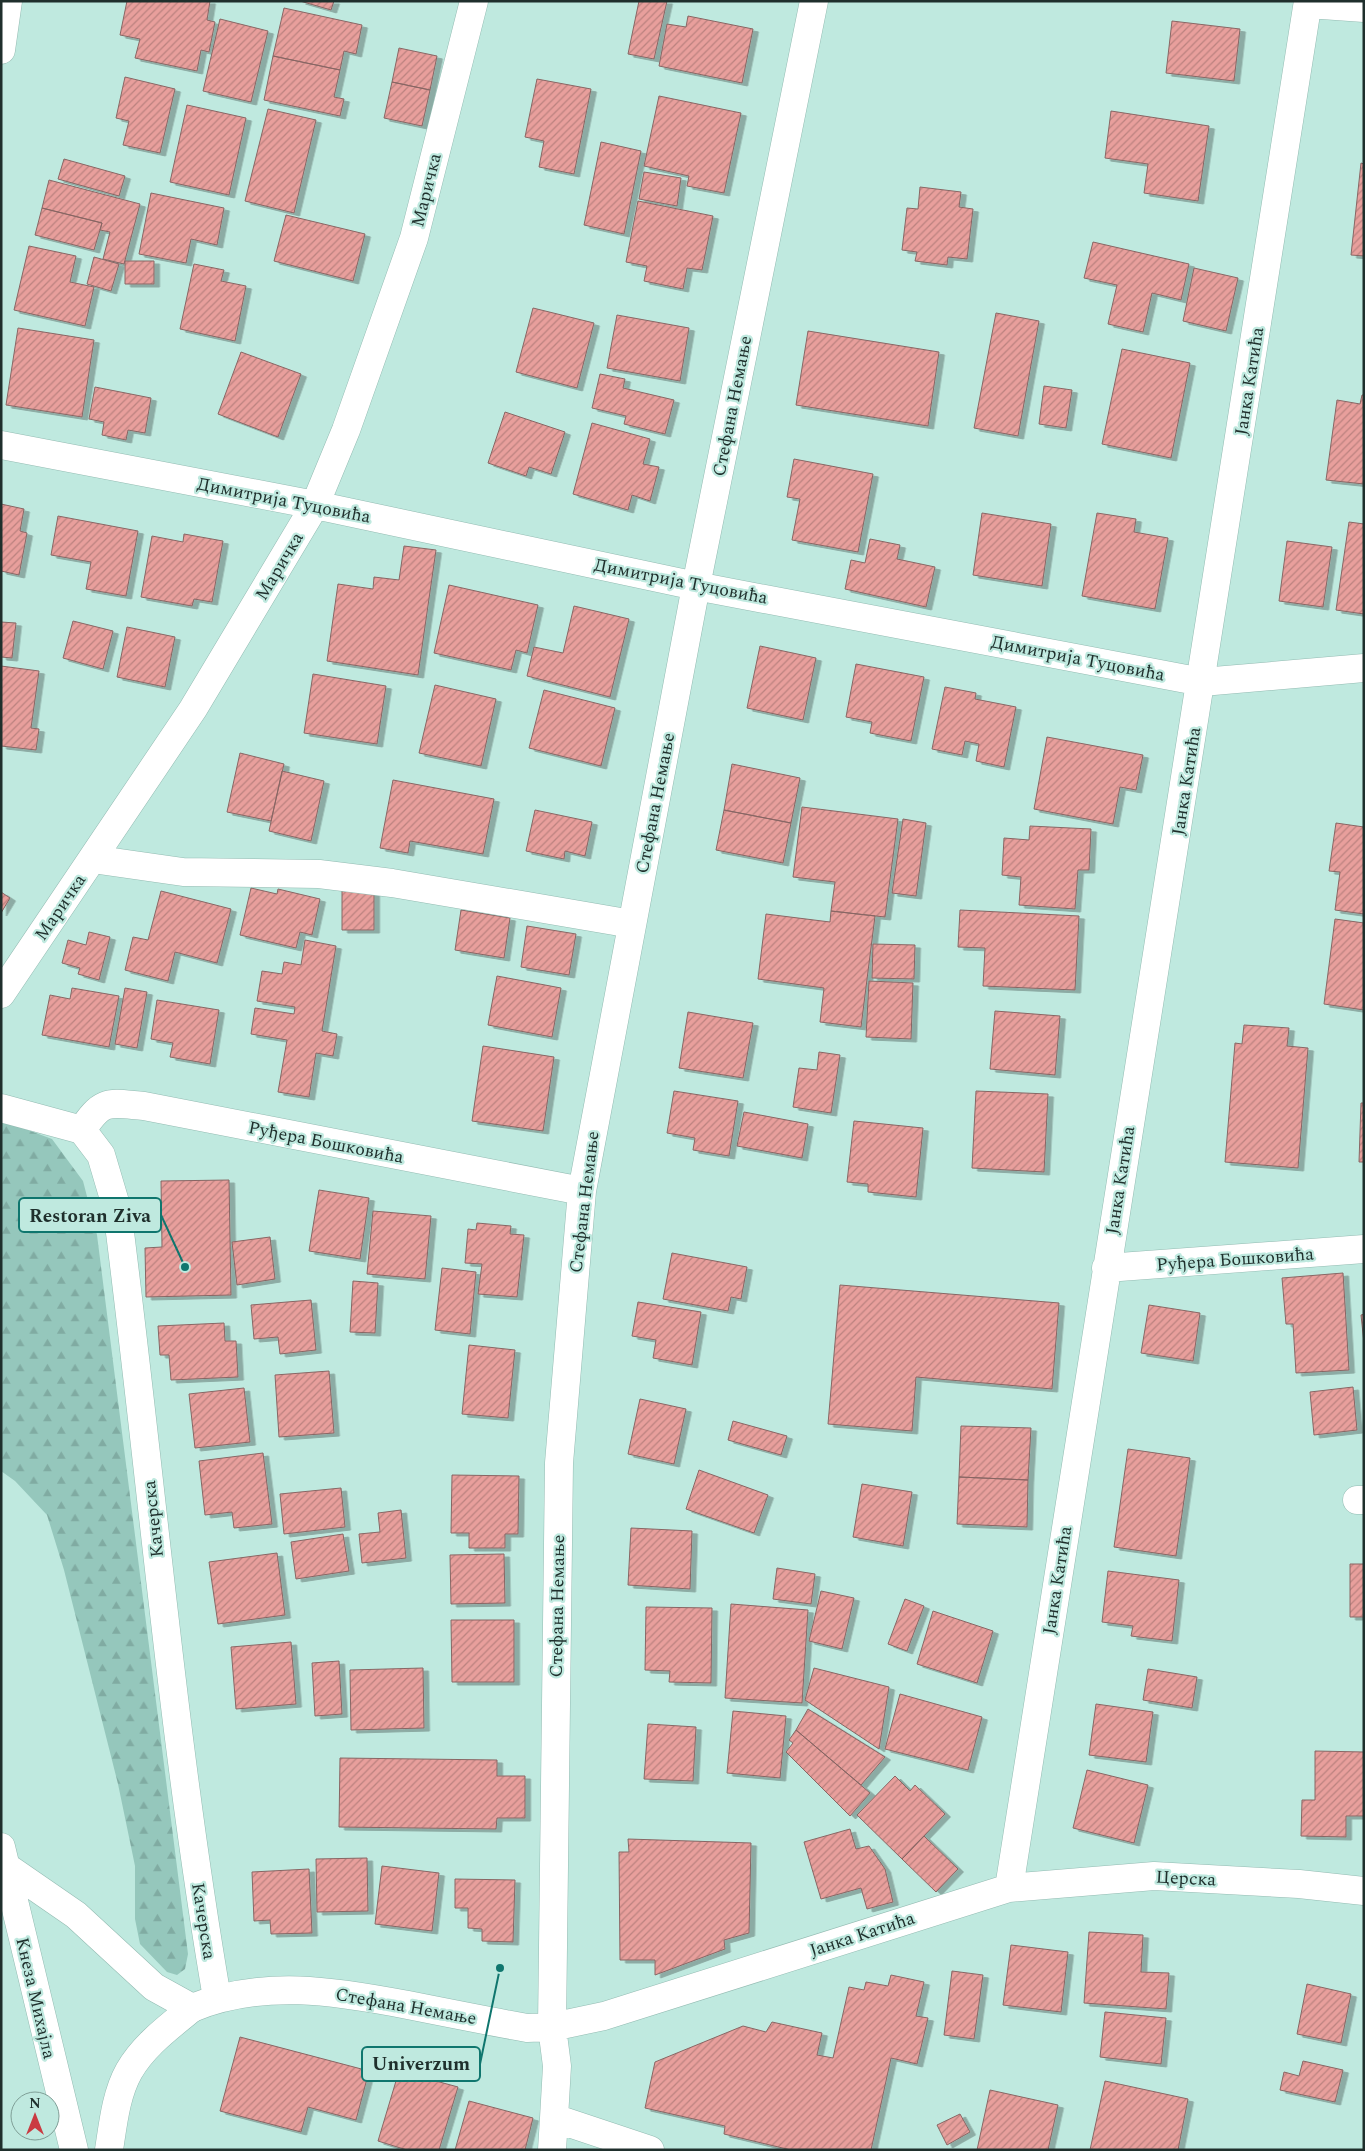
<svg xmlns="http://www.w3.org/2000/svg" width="1365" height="2151" viewBox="0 0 1365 2151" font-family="Spectral,serif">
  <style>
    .forest { fill: url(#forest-firs) }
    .building { fill: url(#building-hatch); stroke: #886664; filter: url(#shadow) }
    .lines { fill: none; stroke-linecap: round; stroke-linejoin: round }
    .minor-casing { stroke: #93bbb2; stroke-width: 29 }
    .primary-casing { stroke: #93bbb2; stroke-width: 29 }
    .minor { stroke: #fff; stroke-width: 28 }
    .primary { stroke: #fff; stroke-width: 28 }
    .labels { text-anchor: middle; stroke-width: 4.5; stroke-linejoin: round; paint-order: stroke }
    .street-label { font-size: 18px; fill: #1f2f2c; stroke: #bfe9df }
    .leader { fill: none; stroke: #0f766e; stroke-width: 2 }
    .callout-dot { fill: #0f766e; stroke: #bfe9df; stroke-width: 2 }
    .callout { fill: #bfe9df; stroke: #0f766e; stroke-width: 2 }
    .callout-label { font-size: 19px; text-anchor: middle; font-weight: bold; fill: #1f2f2c }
  </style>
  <defs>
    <pattern id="forest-firs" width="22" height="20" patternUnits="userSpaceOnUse" patternTransform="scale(1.25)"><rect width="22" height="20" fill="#95c7bc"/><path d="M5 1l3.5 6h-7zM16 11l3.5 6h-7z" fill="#80aba2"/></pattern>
    <pattern id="building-hatch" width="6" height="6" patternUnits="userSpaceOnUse" patternTransform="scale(1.25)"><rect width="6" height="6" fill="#e89f9c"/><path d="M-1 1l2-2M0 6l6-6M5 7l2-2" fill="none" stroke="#bb827f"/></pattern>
    <filter id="shadow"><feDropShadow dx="5.5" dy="3" stdDeviation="0" flood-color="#0004"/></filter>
  </defs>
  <rect width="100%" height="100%" fill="#bfe9df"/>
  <!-- forest -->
  <path class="forest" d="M1 1120 52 1139 83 1181 97 1235 188 1954 185 1969 177 1975 167 1972 140 1944 135 1919V1866L118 1784 64 1570 47 1515 15 1481 1 1471Z"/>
  <!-- building -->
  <path class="building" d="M127 1H210L207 20 215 22 209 52 201 50 197 71 135 58 140 39 120 35Z
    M300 1H334L331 10Z
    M639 1H667L654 59 628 54Z
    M284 8 362 25 356 54 344 51 340 70 273 56Z
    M688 16 753 29 742 83 659 66 667 24 686 27Z
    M220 19 268 31 251 102 203 91Z
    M1172 21 1240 29 1234 81 1166 73Z
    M399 48 437 56 430 90 392 82Z
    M273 56 340 70 334 97 344 99 340 116 264 100Z
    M125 77 175 89 160 153 123 145 129 121 116 118Z
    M537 79 591 89 574 174 539 167 544 141 525 137Z
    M392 82 430 90 422 126 384 118Z
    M659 96 741 113 724 193 687 186 689 176 644 166Z
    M187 105 246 118 229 195 170 182Z
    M268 109 316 120 294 213 245 201Z
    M1111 111 1209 126 1198 201 1144 193 1148 164 1105 158Z
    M601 142 641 151 624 234 584 225Z
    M64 159 125 176 119 196 58 179Z
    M1361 163 1364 164V256L1351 255Z
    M644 172 681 178 677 206 639 199Z
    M49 180 140 204 124 264 103 259 110 232 100 230 102 223 42 208Z
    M920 187 961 192 959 207 973 209 967 259 948 257 947 265 915 261 917 252 902 250 907 208 918 209Z
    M151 193 224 208 217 245 191 239 186 263 139 254Z
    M638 201 713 216 702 270 687 268 683 289 644 281 647 266 626 262Z
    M42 208 102 223 94 250 35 235Z
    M286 215 365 234 353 281 274 261Z
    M1093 242 1189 264 1181 300 1152 293 1143 332 1108 324 1117 285 1084 278Z
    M29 246 76 256 70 282 94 287 85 326 14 310Z
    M94 257 119 264 111 291 87 284Z
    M125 261H154V284H125Z
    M194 264 224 270 221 281 246 286 235 341 180 329Z
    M1194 268 1238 278 1226 331 1183 321Z
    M533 308 594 323 577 388 516 372Z
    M996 313 1039 321 1018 436 974 428Z
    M617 315 689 328 680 381 607 368Z
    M18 328 94 340 82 417 6 405Z
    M808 331 939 352 928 426 796 405Z
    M1122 349 1190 363 1171 458 1102 444Z
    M241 352 301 374 278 437 218 414Z
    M600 374 625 379 623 388 674 400 665 434 624 424 626 416 592 408Z
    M1044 386 1072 390 1066 428 1039 424Z
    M95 387 151 398 145 433 128 430 126 440 102 435 104 422 89 419Z
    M1362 395H1364V484L1326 480 1337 400 1360 404Z
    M505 412 565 432 551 474 529 467 526 476 488 463Z
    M592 423 650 439 643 464 659 467 650 501 632 495 628 510 573 494Z
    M794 459 873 474 858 552 792 540 800 499 787 497Z
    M1 504 24 509 20 531 27 533 19 575 1 571Z
    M982 513 1051 524 1042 586 973 575Z
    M1097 513 1136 519 1134 532 1168 538 1155 609 1082 596Z
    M58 516 138 531 126 596 86 589 91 562 51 555Z
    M1349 522 1364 524V614L1336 610Z
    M184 534 223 541 212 602 194 599 192 606 141 597 152 536 183 542Z
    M870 539 900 545 897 559 935 567 926 607 845 589 851 560 865 563Z
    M1287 541 1332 547 1323 607 1279 601Z
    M404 546 436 550 418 675 327 661 338 584 373 589 374 577 399 580Z
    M449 585 538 605 527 653 516 650 511 670 434 653Z
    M574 606 629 619 610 697 527 676 534 647 563 653Z
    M73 621 113 631 103 669 63 658Z
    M1 622 16 623 12 658 1 657Z
    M127 627 175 637 165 687 117 677Z
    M760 646 816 658 803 720 747 708Z
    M856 664 924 677 911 741 870 733 872 722 846 717Z
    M1 666 39 671 31 728 39 729 36 750 1 746Z
    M313 674 386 686 377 744 304 733Z
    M435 685 496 699 481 766 419 753Z
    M945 687 976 693 975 699 1016 707 1004 767 976 761 979 744 965 741 962 755 932 749Z
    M544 690 615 708 601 766 529 748Z
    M1047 737 1143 755 1136 790 1120 787 1113 824 1034 809Z
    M240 753 284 764 271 821 227 812Z
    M732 764 800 778 791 823 724 810Z
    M282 771 324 781 311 841 269 831Z
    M393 780 494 799 483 854 410 841 408 853 380 848Z
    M802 807 898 819 885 917 831 911 835 882 793 877Z
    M535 810 592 822 585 856 565 851 564 859 526 851Z
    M724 810 791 823 783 863 716 850Z
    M903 819 926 823 916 896 892 893Z
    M1336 823 1364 827V914L1335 910 1340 872 1329 871Z
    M1030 826 1091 829 1089 870H1078L1075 909 1019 905 1021 877 1002 875 1004 838 1029 840Z
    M251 888 277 894 278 889 320 899 312 935 300 932 296 948 240 935Z
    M161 891 231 909 217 963 175 952 168 981 125 970 133 937 148 940Z
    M342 891H374V930H342Z
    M1 892 10 898 1 913Z
    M461 910 510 918 504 958 455 950Z
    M960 910 1079 916 1075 990 983 986 985 948 958 947Z
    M831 911 875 916 861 1027 820 1022 824 988 758 979 766 914 830 922Z
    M1335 919 1364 923V1010L1324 1004Z
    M527 926 576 934 569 975 521 967Z
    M89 932 110 937 99 980 78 974 80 968 62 963 68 940 86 945Z
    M305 940 336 946 322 1031 337 1034 333 1056 316 1053 309 1097 278 1092 287 1040 251 1034 255 1008 294 1014 295 1007 257 1001 262 971 282 974 284 962 301 965Z
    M873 944 915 945 914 979 872 978Z
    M497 976 561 988 552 1037 488 1025Z
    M869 981 913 983 911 1039 866 1037Z
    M72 988 119 996 109 1047 42 1035 50 995 70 999Z
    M125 988 147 992 137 1048 115 1044Z
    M157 1000 219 1010 210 1064 170 1057 173 1043 151 1039Z
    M995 1011 1060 1016 1055 1075 990 1069Z
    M688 1012 753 1023 743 1078 679 1068Z
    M1244 1025 1289 1028 1287 1046 1308 1048 1298 1168 1225 1162 1235 1043 1242 1044Z
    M483 1046 554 1057 543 1131 472 1121Z
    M819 1052 840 1055 831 1113 793 1107 799 1068 817 1070Z
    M674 1091 738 1101 729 1156 693 1150 695 1138 667 1133Z
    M976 1091 1048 1094 1044 1172 972 1168Z
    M1361 1103H1364V1162H1359Z
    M744 1112 808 1124 802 1158 737 1146Z
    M854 1121 923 1128 916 1197 868 1192V1184L847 1182Z
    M229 1180 231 1295 146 1297 145 1248 162 1247 161 1181Z
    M319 1190 369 1198 360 1259 309 1251Z
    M373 1211 431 1216 425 1279 367 1274Z
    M477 1223 511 1226 510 1234 524 1235 517 1297 478 1294 482 1264 465 1263 468 1229 476 1230Z
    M270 1237 275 1279 237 1285 232 1242Z
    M672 1253 747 1267 741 1299 731 1297 728 1311 663 1299Z
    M442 1268 476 1272 470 1334 435 1330Z
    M1343 1273 1349 1370 1296 1373 1293 1324H1286L1282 1278Z
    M353 1281 378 1283 375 1333 350 1332Z
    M840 1285 1059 1303 1052 1389 916 1377 912 1431 828 1424Z
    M311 1300 316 1350 280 1354 278 1337 254 1339 251 1305Z
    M638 1302 701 1312 692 1365 653 1358 656 1340 632 1336Z
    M1149 1305 1200 1313 1193 1361 1141 1353Z
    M1364 1314V1343L1361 1315Z
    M224 1323 225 1341H236L238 1377 171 1380 169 1355H160L158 1326Z
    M469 1345 515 1350 508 1418 462 1414Z
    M329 1371 334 1433 279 1437 275 1375Z
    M1353 1387 1357 1430 1314 1435 1310 1392Z
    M244 1388 250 1442 195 1448 189 1394Z
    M640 1399 686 1409 674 1464 628 1454Z
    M733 1421 787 1436 781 1455 728 1440Z
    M961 1426 1031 1428 1028 1480 959 1477Z
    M1128 1449 1190 1458 1176 1556 1114 1547Z
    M263 1453 272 1524 234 1528 232 1512 205 1515 199 1461Z
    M699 1470 768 1495 754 1533 686 1509Z
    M452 1475 519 1476 518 1534H505V1548H469V1533H451Z
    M959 1477 1028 1480 1027 1527 957 1524Z
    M862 1484 912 1492 903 1546 853 1537Z
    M341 1488 345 1527 284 1534 280 1494Z
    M401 1510 406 1558 362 1563 359 1534 380 1532 378 1513Z
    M631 1528 692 1531 690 1589 628 1585Z
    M343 1534 349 1571 296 1579 291 1542Z
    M277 1553 285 1615 218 1624 209 1562Z
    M504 1554 505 1603 451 1604 450 1555Z
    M1350 1564H1364V1617H1350Z
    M777 1568 815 1574 811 1604 773 1599Z
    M1108 1571 1179 1580 1172 1641 1131 1636 1133 1626 1102 1622Z
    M821 1591 854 1598 842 1649 809 1641Z
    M905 1599 924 1606 907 1651 888 1644Z
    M731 1604 808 1610 802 1703 725 1698Z
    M646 1607 712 1608 711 1683 669 1682 670 1671 645 1670Z
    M933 1611 993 1631 977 1683 917 1664Z
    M451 1620H514V1682H452Z
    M291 1642 296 1704 236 1709 231 1647Z
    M339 1661 342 1714 315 1716 312 1663Z
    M423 1668 424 1728 351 1730 350 1670Z
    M814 1668 889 1687 879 1749 805 1700Z
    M1148 1669 1197 1677 1192 1708 1143 1700Z
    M900 1694 982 1717 968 1770 885 1749Z
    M1096 1704 1153 1712 1146 1762 1089 1755Z
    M808 1709 885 1757 861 1785 796 1730Z
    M733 1711 786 1716 780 1778 727 1773Z
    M648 1724 696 1727 693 1781 644 1779Z
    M796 1730 870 1793 850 1816 786 1752 793 1743 789 1740Z
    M1315 1751 1364 1752V1816H1346V1837L1301 1836 1302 1800H1315Z
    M340 1758 497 1760V1776H525V1818H497L496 1829 339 1827Z
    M1087 1770 1148 1785 1134 1843 1073 1828Z
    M895 1776 910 1791 915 1785 945 1814 902 1859 857 1815Z
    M850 1829 856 1849 869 1846 885 1869 893 1902 867 1909 861 1888 821 1899 804 1842Z
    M924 1836 958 1869 936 1892 902 1859Z
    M628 1839 751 1843 749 1933 724 1940 725 1949 655 1975V1960H620L619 1852H629Z
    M367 1858 368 1911 317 1912 316 1859Z
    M382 1866 439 1873 432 1931 375 1924Z
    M309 1869 312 1933 271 1934 270 1920 254 1921 252 1872Z
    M455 1879 515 1880 513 1942 482 1941V1929L468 1928V1908H455Z
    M1089 1932 1143 1935 1141 1972 1169 1973 1166 2009 1084 2003Z
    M1011 1945 1068 1952 1061 2012 1003 2005Z
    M952 1971 983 1975 974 2039 944 2035Z
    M891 1975 924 1982 916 2016 928 2018 917 2064 891 2058 871 2150H791L724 2134 725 2126 645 2108 655 2062 743 2026 766 2032 772 2022 822 2033 817 2055 833 2058 849 1987 864 1990 866 1982 888 1986Z
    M1307 1984 1351 1994 1341 2043 1297 2034Z
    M1105 2012 1166 2018 1161 2064 1100 2057Z
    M240 2037 369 2071 356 2120 308 2107 301 2132 220 2111Z
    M1303 2061 1343 2070 1335 2102 1280 2090 1284 2072 1299 2076Z
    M399 2071 458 2087 439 2150H407L378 2141Z
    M1105 2081 1188 2099 1178 2150H1090Z
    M990 2090 1058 2105 1048 2150H977Z
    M469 2101 533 2118 525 2150H455Z
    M960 2114 970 2132 947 2145 937 2125Z"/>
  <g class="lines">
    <defs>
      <path id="minor" d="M1308 4 1364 8
        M1 50 8 1
        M1 445 315 505 696 586 1202 682 1364 668
        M92 859 183 872 319 874 392 883 632 924
        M1 994 193 709 315 505 346 430 414 238 474 1
        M1 1108 82 1130 101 1155 117 1209C151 1472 172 1736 217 1998
        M82 1130C103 1098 109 1103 144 1106L582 1191
        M1106 1268 1364 1249
        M1357 1500H1364
        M1009 1888 1154 1876 1299 1884 1364 1891
        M192 2008C263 1979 335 1991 408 2005 448 2013 488 2021 527 2028L552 2027 559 1463 582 1191 696 586 814 1
        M552 2150 554 2118
        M650 2150 554 2118 557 2066 552 2027 604 2016 1009 1888 1308 1"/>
      <path id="primary" d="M1 1847 74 2150
        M5 1866 76 1915 154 1987 192 2008C169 2027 144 2045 129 2071 116 2094 113 2124 109 2150"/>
    </defs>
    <!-- minor casing -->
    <use href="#minor" class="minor-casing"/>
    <!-- primary casing -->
    <use href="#primary" class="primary-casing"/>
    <!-- minor -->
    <use href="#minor" class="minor"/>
    <!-- primary -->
    <use href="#primary" class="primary"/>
  </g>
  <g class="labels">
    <!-- street labels -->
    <g class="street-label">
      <text transform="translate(426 190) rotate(-76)" y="6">Маричка</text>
      <text transform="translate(1249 381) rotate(-81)" y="6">Јанка Катића</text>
      <text transform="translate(732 406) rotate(-79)" y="6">Стефана Немање</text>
      <text transform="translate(284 500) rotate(11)" y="6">Димитрија Туцовића</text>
      <text transform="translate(279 566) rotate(-59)" y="6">Маричка</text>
      <text transform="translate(681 581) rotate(11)" y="6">Димитрија Туцовића</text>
      <text transform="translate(1078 658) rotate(11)" y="6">Димитрија Туцовића</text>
      <text transform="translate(1186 781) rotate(-81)" y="6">Јанка Катића</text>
      <text transform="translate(655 803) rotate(-79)" y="6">Стефана Немање</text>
      <text transform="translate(60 907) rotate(-56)" y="6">Маричка</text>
      <text transform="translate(326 1142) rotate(11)" y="6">Руђера Бошковића</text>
      <text transform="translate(1120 1180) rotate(-81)" y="6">Јанка Катића</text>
      <text transform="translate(584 1202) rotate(-83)" y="6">Стефана Немање</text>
      <text transform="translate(1235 1259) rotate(-4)" y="6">Руђера Бошковића</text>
      <text transform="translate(153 1519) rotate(-96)" y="6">Качерска</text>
      <text transform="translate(1057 1580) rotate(-81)" y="6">Јанка Катића</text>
      <text transform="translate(557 1606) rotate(-89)" y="6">Стефана Немање</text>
      <text transform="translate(1186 1878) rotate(3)" y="6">Церска</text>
      <text transform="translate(204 1921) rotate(81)" y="6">Качерска</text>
      <text transform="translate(862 1934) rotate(-18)" y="6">Јанка Катића</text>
      <text transform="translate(36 1998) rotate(77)" y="6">Кнеза Михајла</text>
      <text transform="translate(406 2006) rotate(10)" y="6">Стефана Немање</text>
    </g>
  </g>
  <!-- callouts -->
  <path class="leader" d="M185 1267L161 1215M500 1968L480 2064"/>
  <g class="callout-dot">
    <circle cx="185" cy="1267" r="5"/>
    <circle cx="500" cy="1968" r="5"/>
  </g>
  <g class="callout">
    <rect x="19" y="1198" width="142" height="34" rx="5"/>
    <rect x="362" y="2047" width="118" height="34" rx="5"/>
  </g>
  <g class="callout-label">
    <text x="90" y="1222">Restoran Ziva</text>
    <text x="421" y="2070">Univerzum</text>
  </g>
  <!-- border -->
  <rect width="1365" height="2151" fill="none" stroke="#1f2f2c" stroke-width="5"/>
  <!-- north arrow -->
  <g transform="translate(35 2116)"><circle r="24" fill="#bfe9df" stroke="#7f9f97"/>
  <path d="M0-4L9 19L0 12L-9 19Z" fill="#ca3b42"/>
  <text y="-8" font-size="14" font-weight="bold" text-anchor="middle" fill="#1f2f2c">N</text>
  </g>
</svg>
